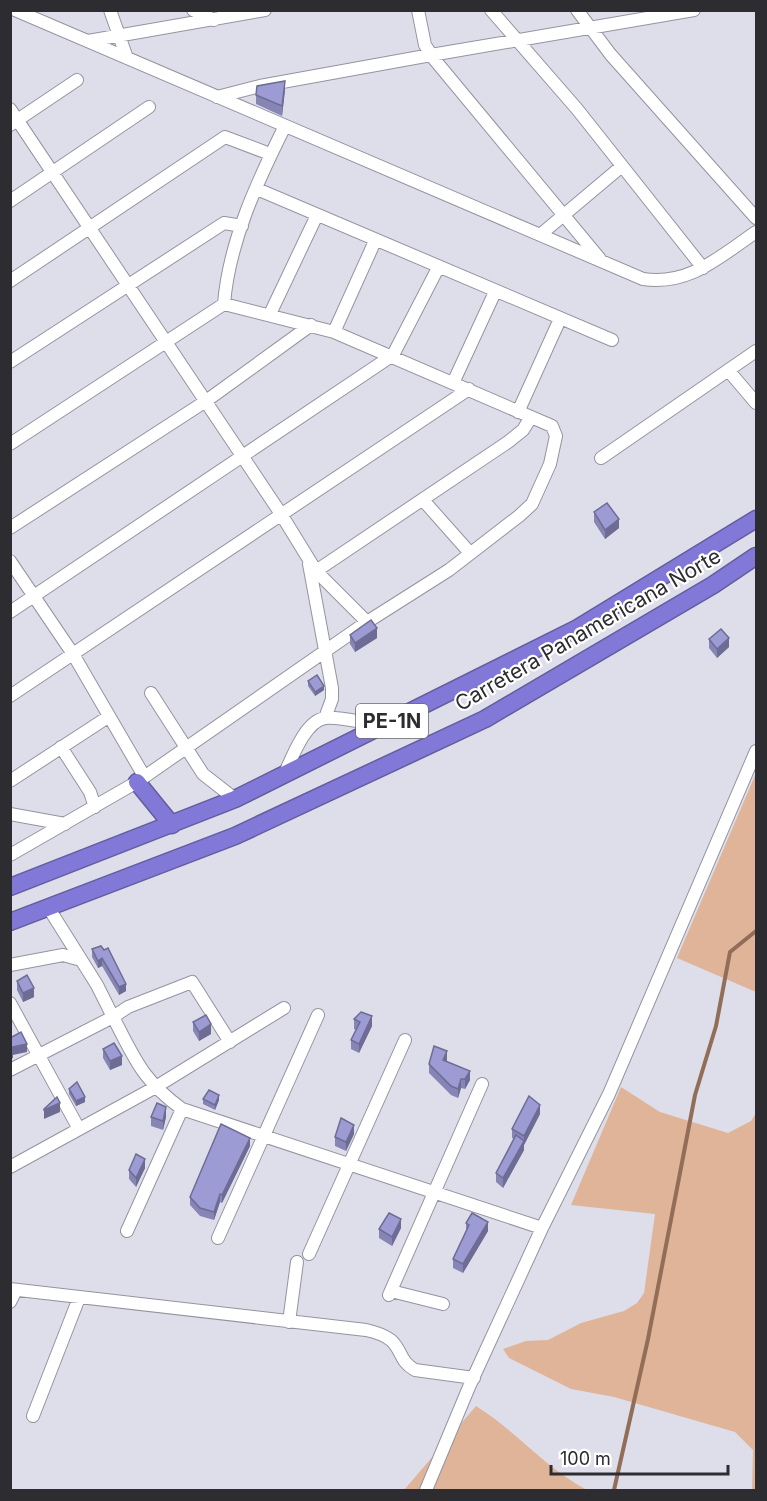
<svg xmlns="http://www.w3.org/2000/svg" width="767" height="1501" viewBox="0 0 767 1501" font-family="Inter,sans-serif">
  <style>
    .green { fill: #dfb499 }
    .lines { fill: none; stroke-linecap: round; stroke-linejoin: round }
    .stream { stroke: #926d57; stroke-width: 4 }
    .minor-casing { stroke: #9494a1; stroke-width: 14 }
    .highway-casing { stroke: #635d9e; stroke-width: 19 }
    .minor { stroke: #fff; stroke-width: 12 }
    .highway { stroke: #8178d8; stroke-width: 16 }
    .wall { fill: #8785b5 }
    .shaded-wall { fill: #6e6c94 }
    .building { fill: #9d9bd3; stroke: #6e6c94; stroke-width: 1.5 }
    .labels { text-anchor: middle; stroke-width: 4.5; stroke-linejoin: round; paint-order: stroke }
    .shield { fill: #fff; stroke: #6b6b6f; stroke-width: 1.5 }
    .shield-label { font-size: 20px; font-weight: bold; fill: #2c2c31 }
    .street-label { font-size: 21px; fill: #2c2c31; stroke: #fff }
  </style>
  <rect width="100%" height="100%" fill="#dedeeb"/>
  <!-- green -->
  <path class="green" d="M756 773V992L677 958Z
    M621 1087 660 1112 728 1133 751 1121 756 1113V1490H752L753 1450 735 1432 614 1397 571 1389 509 1358 503 1349 526 1341 548 1340 581 1323 624 1311 637 1303 644 1293 655 1214 571 1205Z
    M476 1406C516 1431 545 1468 587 1490H404Z"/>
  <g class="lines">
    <!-- stream -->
    <path class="stream" d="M614 1490 648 1339 695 1095 716 1026 730 952 756 931"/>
    <defs>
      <path id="minor" d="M15 10 643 279C689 286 719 257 756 232
        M110 10 127 58
        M193 10 214 20
        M418 10 425 45 434 59 600 259
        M491 10 577 109 703 268
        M577 10 611 55 756 218
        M88 41 265 10
        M217 97 260 86 431 55 694 10
        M10 109 281 514 316 571 367 622
        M10 125 77 80
        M257 189 612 340
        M10 201 149 107
        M540 235 622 166
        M10 281 225 137 270 154
        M224 304C229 242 257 182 285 126
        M270 314 317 215
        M334 332 375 241
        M10 362 224 223 242 226
        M728 370 756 403
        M453 383 495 292
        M518 412 560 319
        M10 444 224 304 334 332 552 426 556 436 550 464 532 504 519 516 449 570 367 622 137 782 10 855
        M601 458 756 351
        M423 500 470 553
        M10 528 206 401 311 325
        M10 561 73 654 144 776
        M309 564 332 688V699L325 718
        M316 571 508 442 523 430 531 417
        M10 612 393 355 438 268
        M151 693 203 774 235 799
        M10 696 469 389
        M61 747 90 792 95 807
        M284 775C292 758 305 721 325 718 340 716 367 724 383 725
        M10 781 108 717
        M10 814 65 824
        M48 907 97 985 113 1017 128 1007 192 982 230 1042
        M10 965 63 955 81 960
        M10 1003 79 1129
        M10 1070 113 1017C135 1059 142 1080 182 1109L542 1228
        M10 1167 154 1088 284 1008
        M127 1231 182 1109
        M218 1238 318 1015
        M309 1254 405 1040
        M10 1289 366 1330C408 1339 392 1357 415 1370L474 1378
        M391 1291 443 1304
        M389 1295 482 1084
        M10 1302 16 1290
        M289 1322 297 1262
        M33 1416 79 1298
        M426 1490 469 1387 542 1228 609 1094 756 751"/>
      <path id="highway" d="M137 782 172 825
        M10 887 235 799 576 629 756 519
        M10 922 235 836 485 719 713 585 756 556"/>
    </defs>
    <!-- minor casing -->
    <use href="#minor" class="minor-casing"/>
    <!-- highway casing -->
    <use href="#highway" class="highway-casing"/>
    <!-- minor -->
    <use href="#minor" class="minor"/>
    <!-- highway -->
    <use href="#highway" class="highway"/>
  </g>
  <!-- wall -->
  <path class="wall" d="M285 90 282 116 256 104V95Z
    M594 512 619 528 605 539 594 522Z
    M350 635 377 638 355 652 350 644Z
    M709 639 729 647 717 658 709 648Z
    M308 681 324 690 315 696 308 686Z
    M101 946 126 991 119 995 102 966 98 968 92 957V949Z
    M17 981 34 997 23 1002 17 990Z
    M354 1019 372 1026 359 1053 351 1049V1040L356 1030 354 1029Z
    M193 1022 211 1034 199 1041 193 1031Z
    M103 1049 122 1065 110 1070 103 1058Z
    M447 1060 446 1061 470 1080 465 1089 461 1088 458 1098 451 1095 429 1073V1064Z
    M69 1089 85 1102 76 1106 69 1094Z
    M203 1099 219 1100 215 1110 203 1104Z
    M540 1114 524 1145V1150L503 1188 496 1182V1173L514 1139 512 1138V1129Z
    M151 1117H166L163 1130 151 1126Z
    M354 1134 346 1151 335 1146V1137Z
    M250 1146 222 1203 220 1202 214 1220 200 1216 190 1205V1197Z
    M145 1168 136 1187 129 1179V1170Z
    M466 1223 488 1231 463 1273 453 1268V1259L466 1231Z
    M401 1228 392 1246 379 1238V1229Z"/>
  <!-- shaded-wall -->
  <path class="shaded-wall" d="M285 81V90L282 116V106Z
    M619 519V528L605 539V530Z
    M377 628V638L355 652V643Z
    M729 638V647L717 658V649Z
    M324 686V690L315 696V692Z
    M102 958V966L98 968V961Z
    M126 984V991L119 995V987Z
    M34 988V997L23 1002V993Z
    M372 1016V1026L359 1053V1044Z
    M211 1024V1034L199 1041V1032Z
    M27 1044V1052L13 1055V1058L10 1060V1052L12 1047Z
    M447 1051V1060L443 1069V1060Z
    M122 1056V1065L110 1070V1061Z
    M470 1071V1080L465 1089V1079Z
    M461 1079V1088L458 1098V1089Z
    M219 1095V1100L215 1110V1105Z
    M85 1097V1102L76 1106V1101Z
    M60 1103V1112L44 1119V1110Z
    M540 1105V1114L524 1145V1136Z
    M166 1107V1117L163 1130V1121Z
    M354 1125V1134L346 1151V1142Z
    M250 1138V1146L222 1203V1195Z
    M524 1141V1150L503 1188V1178Z
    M145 1159V1168L136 1187V1178Z
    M220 1194V1202L214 1220V1212Z
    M401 1219V1228L392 1246V1237Z
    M488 1222V1231L463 1273V1264Z"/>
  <!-- building -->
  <path class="building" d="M285 81 282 106 256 95 257 86Z
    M607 503 619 519 605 530 594 512Z
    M371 620 377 628 355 643 350 635Z
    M721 629 729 638 717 649 709 639Z
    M317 675 324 686 315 692 308 681Z
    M101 946 104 950 108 948 126 984 119 987 102 958 98 961 92 949Z
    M27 975 34 988 23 993 17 981Z
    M361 1012 372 1016 359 1044 351 1040 360 1022 354 1019Z
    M206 1015 211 1024 199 1032 193 1022Z
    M21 1032 27 1044 12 1047 13 1050 10 1052V1038Z
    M114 1043 122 1056 110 1061 103 1049Z
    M434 1046 447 1051 443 1060 470 1071 465 1079H461L458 1089 451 1086 429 1064Z
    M77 1082 85 1097 76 1101 69 1089Z
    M209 1090 219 1095 215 1105 203 1099Z
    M529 1096 540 1105 524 1136 512 1129Z
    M57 1097 60 1103 44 1110V1109Z
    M157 1103 166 1107 163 1121 151 1117Z
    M341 1118 354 1125 346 1142 335 1137Z
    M221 1124 250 1138 222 1195 220 1194 214 1212 200 1208 190 1197Z
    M516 1135 524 1141 503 1178 496 1173Z
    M136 1154 145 1159 136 1178 129 1170Z
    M389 1213 401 1219 392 1237 379 1229Z
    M472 1213 488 1222 463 1264 453 1259 469 1225 466 1223Z"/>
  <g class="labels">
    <!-- shield labels -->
    <rect class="shield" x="356" y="704" width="72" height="34" rx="4.5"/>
    <g class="shield-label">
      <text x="392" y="728">PE-1N</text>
    </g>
    <!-- street labels -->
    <g class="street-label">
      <text transform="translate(588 630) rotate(-30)" y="7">Carretera Panamericana Norte</text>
    </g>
  </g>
  <!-- border -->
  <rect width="767" height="1501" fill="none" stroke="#2c2c31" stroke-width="24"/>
  <!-- scale -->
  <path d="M551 1465v9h177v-9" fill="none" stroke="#2c2c31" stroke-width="3"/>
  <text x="560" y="1465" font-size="18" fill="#2c2c31" stroke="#ffffff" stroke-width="4.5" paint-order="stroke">100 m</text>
</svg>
